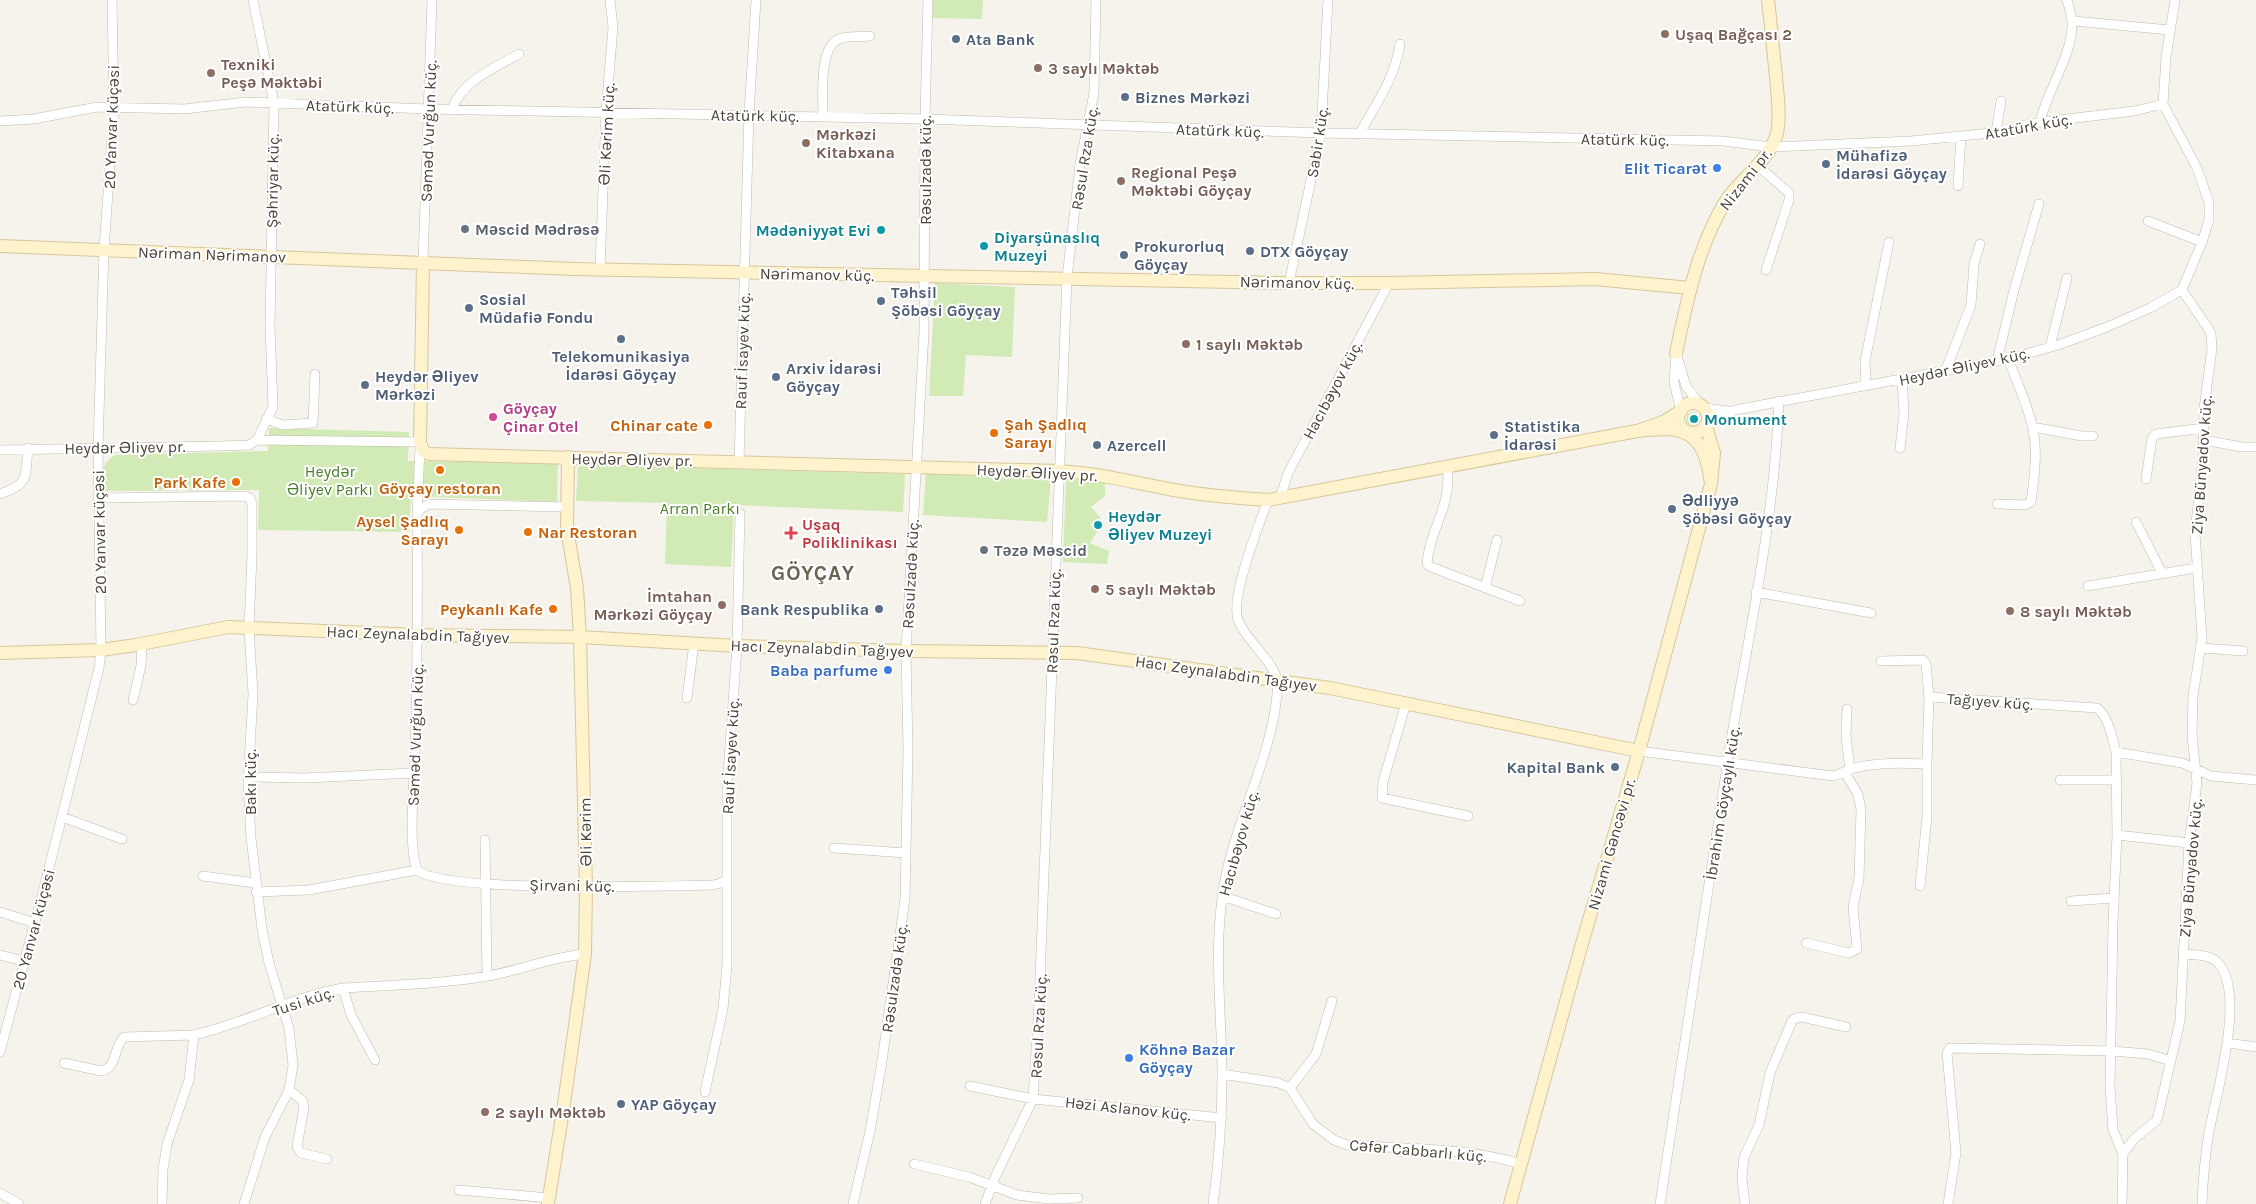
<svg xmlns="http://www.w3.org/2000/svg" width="2256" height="1204" viewBox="0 0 2256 1204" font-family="Karla,sans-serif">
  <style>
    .green { fill: #d2eab5 }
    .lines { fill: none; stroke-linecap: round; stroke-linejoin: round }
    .street-casing { stroke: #c2bbae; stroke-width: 10 }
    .secondary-casing { stroke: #d6c79b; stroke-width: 14 }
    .street { stroke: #fff; stroke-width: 9 }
    .secondary { stroke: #fff3cd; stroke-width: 12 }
    .education-dot { fill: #8d6e63; stroke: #fff; stroke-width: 2 }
    .service-dot { fill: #5c6f8a; stroke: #fff; stroke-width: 2 }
    .shop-dot { fill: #3f7fe0; stroke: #fff; stroke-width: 2 }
    .worship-dot { fill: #6b7280; stroke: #fff; stroke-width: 2 }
    .culture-dot { fill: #0f9aa8; stroke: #fff; stroke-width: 2 }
    .hotel-dot { fill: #d1479c; stroke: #fff; stroke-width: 2 }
    .food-dot { fill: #e8710a; stroke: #fff; stroke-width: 2 }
    .health-dot { fill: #e0444e; stroke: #fff; stroke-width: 2 }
    .labels { text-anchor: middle; stroke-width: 4; stroke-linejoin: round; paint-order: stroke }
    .education-label { font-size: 16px; font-weight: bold; fill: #785e54; stroke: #fff; text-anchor: start }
    .service-label { font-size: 16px; font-weight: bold; fill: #4e5e75; stroke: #fff; text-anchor: start }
    .street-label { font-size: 16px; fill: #4b4439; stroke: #fff }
    .shop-label { font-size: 16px; font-weight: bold; fill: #366cbe; stroke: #fff; text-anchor: end }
    .worship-label { font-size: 16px; font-weight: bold; fill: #5b616d; stroke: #fff; text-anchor: start }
    .culture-label { font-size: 16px; font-weight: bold; fill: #0d838f; stroke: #fff; text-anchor: start }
    .hotel-label { font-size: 16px; font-weight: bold; fill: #b23c85; stroke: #fff; text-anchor: start }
    .food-label { font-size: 16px; font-weight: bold; fill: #c56008; stroke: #fff; text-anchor: end }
    .park-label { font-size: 16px; fill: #4a7f2a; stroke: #fff }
    .health-label { font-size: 16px; font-weight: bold; fill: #be3a42; stroke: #fff; text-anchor: start }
    .district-label { font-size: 21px; font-weight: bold; letter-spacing: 1px; fill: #6e6250; stroke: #fff }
  </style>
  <rect width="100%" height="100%" fill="#f6f3ec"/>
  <!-- green -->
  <path class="green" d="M933 0H983L982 19 932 18Z
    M935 283 1015 287 1012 357 966 355 963 396H929Z
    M1686 419a7 7 0 1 1 14 0a7 7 0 1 1-14 0Z
    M269 428 409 432 408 461 558 463 557 502 411 496 409 532 258 530 259 490 102 491C102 475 100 464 115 455L268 451Z
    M578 465 905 474 903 512 734 505 731 567 665 564 667 503 576 501Z
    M926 473 1051 480 1047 522 923 515Z
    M1066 479 1105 483V496L1091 507 1101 518 1091 523 1097 532 1090 543 1109 551 1107 564 1063 562Z"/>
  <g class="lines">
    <defs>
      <path id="street" d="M2073 21 2170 30
        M452 109C463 80 493 69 519 54
        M823 116C823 96 818 43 842 38 851 36 861 37 870 36
        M0 121 34 119 97 107 184 109 246 102 428 109 925 119 1321 133 1723 141 1771 147 1911 141 1991 133 2034 123 2134 111 2163 104
        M2040 122C2047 91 2073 54 2072 23 2072 15 2069 7 2067 0
        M1996 132 2001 101
        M1360 133C1376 104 1395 78 1400 44
        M1757 165 1789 193V200L1766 270
        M1958 186 1961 136
        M2148 221 2202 242
        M423 262 432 0
        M600 269 606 112 613 27 610 0
        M1289 283 1321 133 1328 0
        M2050 347 2067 278
        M1997 361 2014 290 2039 204
        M1945 372 1971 305 1974 264 1980 244
        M1866 386 1865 361 1889 242
        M1704 408 1728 411
        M1681 411 1674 383 1676 353 1686 386 1701 406
        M266 419 283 425 313 423 315 374
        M1706 426 1720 416 1735 410 2008 359 2061 344 2107 327 2150 308 2182 290
        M2032 427 2082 436H2093
        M257 440 420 442
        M2204 440 2242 447H2256
        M1900 448 1904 413 1902 379
        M0 450 221 446 249 445 257 440 273 407 270 326 274 103 253 0
        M739 462 749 114 756 0
        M1447 466C1453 506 1429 529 1427 564L1431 567 1520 601
        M2146 479 2152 438 2156 434 2204 428
        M0 494C30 484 25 477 28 448
        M98 498 245 496 250 498 252 504V555L249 628 253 694 248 783 251 838 262 929 269 963 289 1028 293 1065 289 1090 265 1137 244 1204
        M1280 498 1288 473 1389 283
        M1997 504 2025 505 2031 502C2034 478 2038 453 2033 429 2028 405 2017 382 2008 359
        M417 515 420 447
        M2136 522 2162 573
        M2088 586 2196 568
        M1485 588 1497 540
        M1756 592 1871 613
        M2201 648 2243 651
        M1881 661 1923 660 1926 664 1929 697
        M687 698 694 643
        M133 700 141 666 142 644
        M1406 703 1383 782 1382 798 1468 816
        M1847 709 1846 736 1850 770
        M1639 751 1833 776C1840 774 1845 771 1851 769 1875 762 1903 763 1927 764L1929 697 2097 708C2109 717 2112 738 2116 752L2182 763 2211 776 2256 780
        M2116 752 2117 835 2113 923 2110 1087 2113 1130 2123 1154
        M248 777 305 778 414 773
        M2060 780H2117
        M62 817 122 839
        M2117 835 2189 843
        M485 840 487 976
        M834 848 906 853
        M417 870C408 847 414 783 415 756 417 675 418 595 417 515L419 510 429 504 567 507
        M417 870C444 893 666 886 713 885L721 883 727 879
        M203 876 255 883
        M1920 886 1927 817V764
        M256 892 309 890 417 870
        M1222 896 1276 914
        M2071 901 2114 898
        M0 912 35 923
        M1806 943 1849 953 1857 949 1853 907 1859 878 1861 810 1858 794 1845 773
        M2183 954C2194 955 2207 954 2216 961 2248 988 2216 1095 2209 1132 2205 1156 2203 1180 2202 1204
        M0 955 24 961
        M343 988 351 1015 375 1060
        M2228 1043 2256 1047
        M0 1052 43 892 99 668 101 650 98 448 104 249 114 107 112 0
        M64 1063 101 1071C118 1068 113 1047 124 1037L194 1035
        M1222 1074 1279 1083 1290 1088 1313 1124 1334 1140 1347 1145C1405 1149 1465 1147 1521 1164
        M970 1086 1033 1099 1222 1118
        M1290 1088 1316 1054 1332 1001
        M289 1090 302 1100 304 1107 297 1147 301 1153 327 1159
        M705 1092 723 1009 727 965V788L737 646 740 513
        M914 1164 969 1177 1017 1195 1048 1199 1078 1198
        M459 1190 549 1198
        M0 1193 19 1204
        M162 1204 163 1169 167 1144 189 1080 194 1035C246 1023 292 997 343 988 391 985 441 984 488 976 521 970 552 957 585 954
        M853 1204 870 1131 881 1068 905 899 908 750 906 651 924 333 925 119 928 0
        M985 1204 996 1175 1033 1099 1039 1004 1067 278 1080 164 1094 93 1096 0
        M1213 1204C1219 1161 1222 1119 1222 1076 1222 1016 1214 958 1222 899 1230 829 1270 765 1277 695 1277 690 1278 684 1277 680 1274 662 1245 639 1238 620 1230 597 1259 525 1268 500
        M1660 1204C1684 1049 1706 894 1731 740 1750 629 1775 514 1779 401
        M1745 1204 1742 1178 1744 1157 1759 1125 1770 1073 1792 1021 1796 1018 1802 1017 1846 1027
        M1948 1204 1956 1153 1947 1053 1950 1048 2112 1051 2148 1054 2171 1061
        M2122 1204 2123 1154 2134 1139 2157 1120 2180 1021 2189 843 2197 783 2192 735 2193 696 2202 638 2195 533 2203 457 2204 409 2212 348 2211 334 2208 328 2182 290 2202 242 2209 220V203L2197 168 2163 104 2166 57 2175 0"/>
      <path id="secondary" d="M0 246 574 269 1289 283H1389L1595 279 1690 288
        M423 262 420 442 423 451 429 454 1058 471C1100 473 1139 484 1180 491 1209 496 1238 498 1268 500L1637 431
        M1676 353C1687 301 1697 249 1725 202 1740 178 1770 161 1777 133 1781 115 1777 94 1776 76 1773 51 1771 25 1768 0
        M1678 418a15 15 0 1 1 30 0a15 15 0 1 1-30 0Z
        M1681 411 1663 422 1637 431C1685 425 1705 431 1711 484L1714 453 1706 426
        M0 653 101 650 136 645 228 627 418 635 580 637 737 646 906 651 1077 653 1330 688 1639 751
        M548 1204 564 1104 585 954 586 887 580 637 577 588 567 529 568 457
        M1510 1204 1581 947 1639 751 1711 484"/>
    </defs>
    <!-- street casing -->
    <use href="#street" class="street-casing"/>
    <!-- secondary casing -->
    <use href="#secondary" class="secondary-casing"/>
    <!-- street -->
    <use href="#street" class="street"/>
    <!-- secondary -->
    <use href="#secondary" class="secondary"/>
  </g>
  <!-- markers -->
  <g class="education-dot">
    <circle cx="1665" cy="34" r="5"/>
    <circle cx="1038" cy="68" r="5"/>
    <circle cx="211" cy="73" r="5"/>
    <circle cx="806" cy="143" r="5"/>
    <circle cx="1121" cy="181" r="5"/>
    <circle cx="1186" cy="344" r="5"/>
    <circle cx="1095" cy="589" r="5"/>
    <circle cx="722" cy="605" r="5"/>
    <circle cx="2010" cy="611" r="5"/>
    <circle cx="485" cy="1112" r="5"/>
  </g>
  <g class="service-dot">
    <circle cx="956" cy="39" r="5"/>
    <circle cx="1125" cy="97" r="5"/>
    <circle cx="1826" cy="164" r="5"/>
    <circle cx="1250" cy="251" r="5"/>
    <circle cx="1124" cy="255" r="5"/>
    <circle cx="881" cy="301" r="5"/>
    <circle cx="469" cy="308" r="5"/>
    <circle cx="621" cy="339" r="5"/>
    <circle cx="776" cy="377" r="5"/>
    <circle cx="365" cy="385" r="5"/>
    <circle cx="1494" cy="435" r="5"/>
    <circle cx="1097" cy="445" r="5"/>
    <circle cx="1672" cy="509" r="5"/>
    <circle cx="879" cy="609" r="5"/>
    <circle cx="1615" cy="767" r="5"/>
    <circle cx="621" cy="1104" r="5"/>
  </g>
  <g class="shop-dot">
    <circle cx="1717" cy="168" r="5"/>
    <circle cx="888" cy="670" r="5"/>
    <circle cx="1129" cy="1058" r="5"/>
  </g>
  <g class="worship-dot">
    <circle cx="465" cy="229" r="5"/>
    <circle cx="984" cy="550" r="5"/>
  </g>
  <g class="culture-dot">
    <circle cx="881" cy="230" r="5"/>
    <circle cx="984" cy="246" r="5"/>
    <circle cx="1694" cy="419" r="5"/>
    <circle cx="1098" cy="525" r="5"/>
  </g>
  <circle class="hotel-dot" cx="493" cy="417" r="5"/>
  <g class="food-dot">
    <circle cx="708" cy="425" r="5"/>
    <circle cx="994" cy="433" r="5"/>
    <circle cx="440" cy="470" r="5"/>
    <circle cx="236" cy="482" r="5"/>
    <circle cx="459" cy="530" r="5"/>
    <circle cx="528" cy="532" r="5"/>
    <circle cx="553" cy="609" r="5"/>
  </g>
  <path class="health-dot" d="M788.5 525.5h5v5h5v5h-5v5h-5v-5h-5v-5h5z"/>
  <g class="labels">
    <!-- education labels -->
    <g class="education-label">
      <text x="1675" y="40">Uşaq Bağçası 2</text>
      <text x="221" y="70">Texniki<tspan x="221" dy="18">Peşə Məktəbi</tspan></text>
      <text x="1048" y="74">3 saylı Məktəb</text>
      <text x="816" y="140">Mərkəzi<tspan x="816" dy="18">Kitabxana</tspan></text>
      <text x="1131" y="178">Regional Peşə<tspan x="1131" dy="18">Məktəbi Göyçay</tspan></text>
      <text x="1196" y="350">1 saylı Məktəb</text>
      <text x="1105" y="595">5 saylı Məktəb</text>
      <text x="712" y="602" text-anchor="end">İmtahan<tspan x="712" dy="18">Mərkəzi Göyçay</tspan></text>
      <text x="2020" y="617">8 saylı Məktəb</text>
      <text x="495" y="1118">2 saylı Məktəb</text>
    </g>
    <!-- service labels -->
    <g class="service-label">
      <text x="966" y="45">Ata Bank</text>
      <text x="1135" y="103">Biznes Mərkəzi</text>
      <text x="1836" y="161">Mühafizə<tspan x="1836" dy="18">İdarəsi Göyçay</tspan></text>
      <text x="1134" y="252">Prokurorluq<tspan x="1134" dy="18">Göyçay</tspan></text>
      <text x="1260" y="257">DTX Göyçay</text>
      <text x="891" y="298">Təhsil<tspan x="891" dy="18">Şöbəsi Göyçay</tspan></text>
      <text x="479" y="305">Sosial<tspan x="479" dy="18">Müdafiə Fondu</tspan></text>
      <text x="621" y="362" text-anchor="middle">Telekomunikasiya<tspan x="621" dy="18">İdarəsi Göyçay</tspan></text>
      <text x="786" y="374">Arxiv İdarəsi<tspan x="786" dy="18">Göyçay</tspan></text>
      <text x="375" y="382">Heydər Əliyev<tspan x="375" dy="18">Mərkəzi</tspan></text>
      <text x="1504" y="432">Statistika<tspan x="1504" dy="18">İdarəsi</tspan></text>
      <text x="1107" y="451">Azercell</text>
      <text x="1682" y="506">Ədliyyə<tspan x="1682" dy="18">Şöbəsi Göyçay</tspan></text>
      <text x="869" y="615" text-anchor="end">Bank Respublika</text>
      <text x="1605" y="773" text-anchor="end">Kapital Bank</text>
      <text x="631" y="1110">YAP Göyçay</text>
    </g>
    <!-- street labels -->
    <g class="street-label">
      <text transform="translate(350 106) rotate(2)" y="6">Atatürk küç.</text>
      <text transform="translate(755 115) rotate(1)" y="6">Atatürk küç.</text>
      <text transform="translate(2028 126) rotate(-10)" y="6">Atatürk küç.</text>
      <text transform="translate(111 127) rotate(-88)" y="6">20 Yanvar küçəsi</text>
      <text transform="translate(1220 130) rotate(2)" y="6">Atatürk küç.</text>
      <text transform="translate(428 131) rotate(-88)" y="6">Səməd Vurğun küç.</text>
      <text transform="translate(606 134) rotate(-87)" y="6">Əli Kərim küç.</text>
      <text transform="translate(1625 139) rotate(1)" y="6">Atatürk küç.</text>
      <text transform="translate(1317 142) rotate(-81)" y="6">Sabir küç.</text>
      <text transform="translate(1084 158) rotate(-81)" y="6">Rəsul Rza küç.</text>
      <text transform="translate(925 170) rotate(-90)" y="6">Rəsulzadə küç.</text>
      <text transform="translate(1745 179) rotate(-52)" y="6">Nizami pr.</text>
      <text transform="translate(272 181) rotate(-89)" y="6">Şəhriyar küç.</text>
      <text transform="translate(212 254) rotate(2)" y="6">Nəriman Nərimanov</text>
      <text transform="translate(817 274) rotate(1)" y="6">Nərimanov küç.</text>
      <text transform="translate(1297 282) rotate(1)" y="6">Nərimanov küç.</text>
      <text transform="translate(742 351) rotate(-88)" y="6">Rauf İsayev küç.</text>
      <text transform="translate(1964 366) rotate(-12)" y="6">Heydər Əliyev küç.</text>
      <text transform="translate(1332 390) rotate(-62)" y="6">Hacıbəyov küç.</text>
      <text transform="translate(125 447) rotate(-1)" y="6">Heydər Əliyev pr.</text>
      <text transform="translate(632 459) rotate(1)" y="6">Heydər Əliyev pr.</text>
      <text transform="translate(2201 465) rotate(-86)" y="6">Ziya Bünyadov küç.</text>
      <text transform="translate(1037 472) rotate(3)" y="6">Heydər Əliyev pr.</text>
      <text transform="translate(99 532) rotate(-91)" y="6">20 Yanvar küçəsi</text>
      <text transform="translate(910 574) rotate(-87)" y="6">Rəsulzadə küç.</text>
      <text transform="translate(1053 621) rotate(-88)" y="6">Rəsul Rza küç.</text>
      <text transform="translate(418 634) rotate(2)" y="6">Hacı Zeynalabdin Tağıyev</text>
      <text transform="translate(822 648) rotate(2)" y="6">Hacı Zeynalabdin Tağıyev</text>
      <text transform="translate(1226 673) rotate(8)" y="6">Hacı Zeynalabdin Tağıyev</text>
      <text transform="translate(1990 701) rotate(4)" y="6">Tağıyev küç.</text>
      <text transform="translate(415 735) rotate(-88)" y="6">Səməd Vurğun küç.</text>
      <text transform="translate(730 756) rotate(-87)" y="6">Rauf İsayev küç.</text>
      <text transform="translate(250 782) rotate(-90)" y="6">Bakı küç.</text>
      <text transform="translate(1722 803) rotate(-81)" y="6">İbrahim Göyçaylı küç.</text>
      <text transform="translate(585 832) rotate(-91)" y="6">Əli Kərim</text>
      <text transform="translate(1238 843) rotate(-74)" y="6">Hacıbəyov küç.</text>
      <text transform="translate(1611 844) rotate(-74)" y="6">Nizami Gəncəvi pr.</text>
      <text transform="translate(2190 868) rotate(-85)" y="6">Ziya Bünyadov küç.</text>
      <text transform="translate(572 885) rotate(1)" y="6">Şirvani küç.</text>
      <text transform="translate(33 929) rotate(-75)" y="6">20 Yanvar küçəsi</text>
      <text transform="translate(894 978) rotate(-82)" y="6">Rəsulzadə küç.</text>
      <text transform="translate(303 1001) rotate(-18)" y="6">Tusi küç.</text>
      <text transform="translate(1038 1026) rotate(-87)" y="6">Rəsul Rza küç.</text>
      <text transform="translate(1128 1108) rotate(6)" y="6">Həzi Aslanov küç.</text>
      <text transform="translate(1418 1150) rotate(5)" y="6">Cəfər Cabbarlı küç.</text>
    </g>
    <!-- shop labels -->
    <g class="shop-label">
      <text x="1707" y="174">Elit Ticarət</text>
      <text x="878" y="676">Baba parfume</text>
      <text x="1139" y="1055" text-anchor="start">Köhnə Bazar<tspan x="1139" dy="18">Göyçay</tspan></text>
    </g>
    <!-- worship labels -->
    <g class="worship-label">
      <text x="475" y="235">Məscid Mədrəsə</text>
      <text x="994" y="556">Təzə Məscid</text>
    </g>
    <!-- culture labels -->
    <g class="culture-label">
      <text x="871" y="236" text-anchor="end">Mədəniyyət Evi</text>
      <text x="994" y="243">Diyarşünaslıq<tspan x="994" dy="18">Muzeyi</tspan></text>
      <text x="1704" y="425">Monument</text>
      <text x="1108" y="522">Heydər<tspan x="1108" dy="18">Əliyev Muzeyi</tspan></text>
    </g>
    <!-- hotel labels -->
    <g class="hotel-label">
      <text x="503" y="414">Göyçay<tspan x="503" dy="18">Çinar Otel</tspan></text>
    </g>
    <!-- food labels -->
    <g class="food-label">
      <text x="1004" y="430" text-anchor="start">Şah Şadlıq<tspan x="1004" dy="18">Sarayı</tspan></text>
      <text x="698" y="431">Chinar cate</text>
      <text x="226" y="488">Park Kafe</text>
      <text x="440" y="494" text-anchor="middle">Göyçay restoran</text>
      <text x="449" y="527">Aysel Şadlıq<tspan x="449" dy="18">Sarayı</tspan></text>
      <text x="538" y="538" text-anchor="start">Nar Restoran</text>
      <text x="543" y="615">Peykanlı Kafe</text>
    </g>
    <!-- park labels -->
    <g class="park-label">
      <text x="330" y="477">Heydər<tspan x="330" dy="18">Əliyev Parkı</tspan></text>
      <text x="700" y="514">Arran Parkı</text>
    </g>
    <!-- health labels -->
    <g class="health-label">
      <text x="802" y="530">Uşaq<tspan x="802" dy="18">Poliklinikası</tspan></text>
    </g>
    <!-- district labels -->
    <g class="district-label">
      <text x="813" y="580">GÖYÇAY</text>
    </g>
  </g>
</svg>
